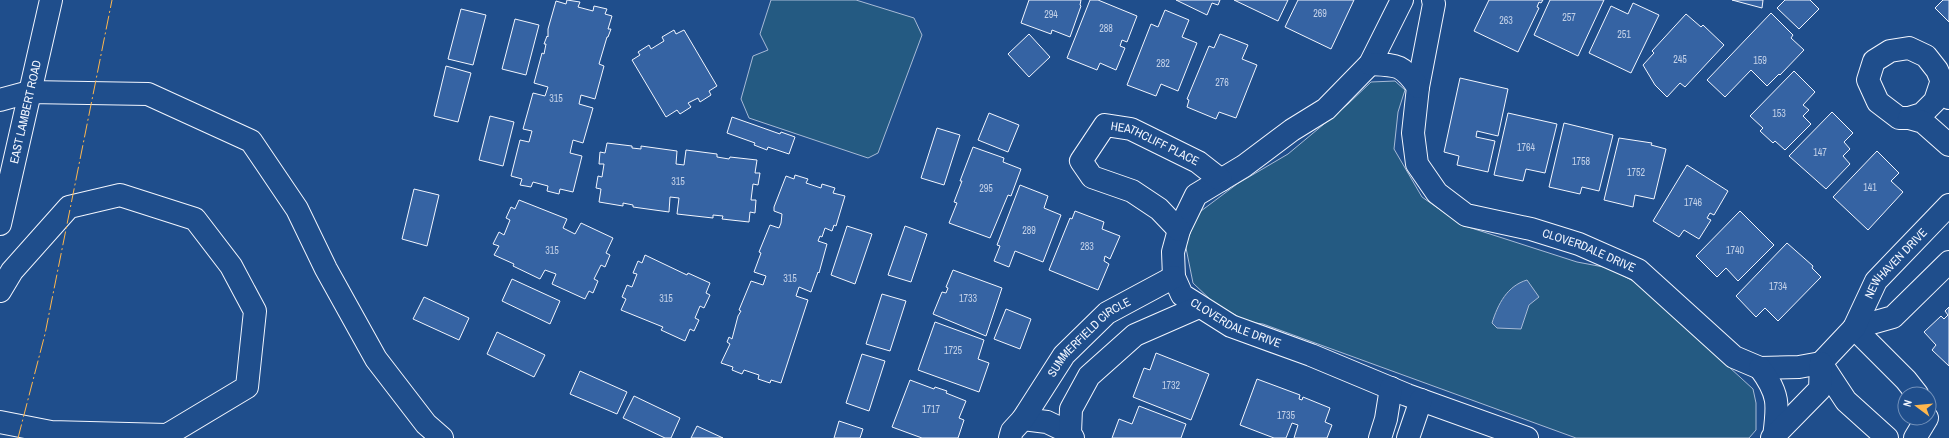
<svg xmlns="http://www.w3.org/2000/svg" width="1949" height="438" viewBox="0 0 1949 438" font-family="'Archivo Narrow',sans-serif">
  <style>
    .green { fill: #245a82; stroke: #a8bbd7 }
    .water { fill: #3b69a3; stroke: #a8bbd7 }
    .building { fill: #3563a3; stroke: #f2f6ff }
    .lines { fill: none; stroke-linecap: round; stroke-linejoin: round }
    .street-casing { stroke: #f2f6ff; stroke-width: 24 }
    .secondary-casing { stroke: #f2f6ff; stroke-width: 24 }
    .highway-casing { stroke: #f2f6ff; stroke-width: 24 }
    .street { stroke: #1f4e8c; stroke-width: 22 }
    .secondary { stroke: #1f4e8c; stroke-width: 22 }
    .highway { stroke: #1f4e8c; stroke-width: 22 }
    .power { stroke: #ffb74d; stroke-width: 1; stroke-dasharray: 14 3 2 3; stroke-linecap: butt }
    .labels { text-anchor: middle; stroke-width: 3; stroke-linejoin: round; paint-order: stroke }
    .number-label { font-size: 10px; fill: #c3d1e8 }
    .street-label { font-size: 12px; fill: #f2f6ff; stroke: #1f4e8c }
  </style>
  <rect width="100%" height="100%" fill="#1f4e8c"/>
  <!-- green -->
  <path class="green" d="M771 0H856L914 18 922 35 878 153 868 158 749 118 741 99 753 56 768 50 760 34Z
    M1395 81 1405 90 1398 112 1394 149 1422 197 1462 225 1577 262 1609 268 1659 295 1717 356 1753 389 1756 403V430L1749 438H1576L1263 324 1248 322 1215 304 1193 283 1185 243 1197 214 1237 184 1288 154 1348 104 1371 82Z"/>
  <!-- water -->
  <path class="water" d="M1527 280 1539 297 1529 305 1521 329 1497 328 1492 323C1498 304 1507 286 1527 280Z"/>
  <!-- building -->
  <path class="building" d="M567 0 580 2 578 7 593 11 594 6 607 9 605 14 612 16 608 29H611L608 37H607L599 64 604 66 595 99 581 95 579 104 593 108 583 143 573 140 570 153 582 156 573 192 560 189 559 194 547 191 548 186 533 182 531 187 520 185 522 179 511 176 520 140 529 142 532 131 523 129 533 93 545 96 548 87 534 83 542 53 544 54 546 44H544L547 36 548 37V29L556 1 566 4Z
    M1029 0H1081L1080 5 1081 6 1070 37 1052 30 1051 34 1021 23Z
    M1090 0H1098L1137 16 1127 42 1122 40 1120 46 1125 48 1116 70 1100 63 1097 70 1067 58Z
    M1176 0H1220L1218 5 1212 3 1207 15Z
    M1234 0H1288L1278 21Z
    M1298 0H1354L1331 49 1285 27Z
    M1489 0H1543L1541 3 1539 2 1537 7 1539 8 1518 52 1474 31Z
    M1550 0H1604L1578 56 1534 35Z
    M1732 0H1763L1762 8Z
    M1785 0H1810L1819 9 1799 29 1777 8Z
    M1943 0H1949V22L1935 8Z
    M1633 3 1659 15 1631 73 1589 53 1611 6 1628 14Z
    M461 9 486 15 473 65 448 59Z
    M1165 10 1189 20 1182 37 1197 43 1178 91 1161 84 1156 96 1127 85 1151 24 1158 27Z
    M1771 13 1793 35 1791 38 1804 50 1780 75 1779 74 1767 86 1751 70 1725 97 1707 80Z
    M1686 14 1701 27 1703 25 1724 45 1685 87 1680 83 1667 97 1655 85 1643 65 1654 53 1652 51Z
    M515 19 539 25 526 75 502 69Z
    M674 30 676 34 684 30 717 86 709 91 711 95 700 102 698 98 688 103 691 107 680 114 677 110 666 117 632 60 640 55 638 52 649 45 651 49 664 41 662 37Z
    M1029 34 1050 57 1029 77 1008 54Z
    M1220 34 1248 45 1242 59 1257 65 1236 118 1219 112 1216 119 1187 107 1189 100 1187 99 1209 46 1214 48Z
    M446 66 471 73 458 122 434 116Z
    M1794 71 1815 92 1803 105 1809 110 1803 116 1811 124 1785 150 1775 141 1773 143 1760 131 1763 128 1750 116Z
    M1460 78 1508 89 1498 136 1477 131 1476 137 1495 141 1488 172 1457 165 1459 156 1444 152Z
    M1832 112 1853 133 1844 142 1850 149 1843 156 1850 164 1826 189 1789 156Z
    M989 113 1019 125 1008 152 978 140Z
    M1508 113 1557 124 1545 173 1526 169 1523 181 1494 175Z
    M490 116 514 122 503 166 479 160Z
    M732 117 780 134 781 132 795 137 789 154 768 147 767 150 754 145 755 143 727 133Z
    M1564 123 1613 135 1599 191 1582 187 1580 194 1549 187Z
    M937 128 960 135 944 185 921 178Z
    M1619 138 1652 143 1651 145 1666 149 1654 199 1635 195 1633 207 1604 200Z
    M607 143 632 146V148L641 149V146L677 151 676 164 684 165 686 150 717 154V157L729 159 730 157 757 160 755 173H760L758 185 753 184 751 200H756L755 213 750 212 749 222 722 219 723 216 713 215V218L677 214 679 198 670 197 669 212 633 207V205L623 203V206L599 202 601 189 596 188 598 176 602 177 604 164H599L600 152 605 153Z
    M973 147 1004 158 1003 162 1021 169 1011 196 1008 195 990 238 949 223 957 203 954 202 962 181H960Z
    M1877 151 1899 173 1891 181 1903 192 1868 230 1833 197Z
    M1687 165 1728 191 1714 215 1710 213 1707 218 1711 220 1699 239 1684 230 1679 237 1653 221Z
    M795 175 808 179 806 183 821 188 822 184 835 188 833 193 845 196 836 226 834 225 832 231 825 228 822 237 820 236 818 241 827 244 819 273 818 272 811 292 799 287 796 296 808 300 781 383 771 380 770 383 758 379 759 375 744 370 742 374 732 370 733 367 721 363 730 344 727 342 729 337 732 339 738 316 741 311 739 310 751 281 763 285 766 276 754 272 761 253 759 252 770 225 779 228 781 223 782 214 774 211V207L786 176 794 179Z
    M1020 185 1048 196 1044 208 1061 215 1043 262 1015 251 1009 267 994 261 1000 246 997 245Z
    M414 189 439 195 427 246 402 239Z
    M519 200 567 219 563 228 575 234 581 223 613 238 606 253 610 255 605 267 601 265 594 279 598 281 593 293 589 291 585 299 552 284 556 274 545 270 540 279 513 266 514 264 494 255 499 246 493 244 499 232 504 235 510 220 506 218 511 207 515 209Z
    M1075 211 1104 222 1102 229 1120 236 1110 259 1105 256 1104 261 1109 264 1098 290 1049 270 1070 218 1072 219Z
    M1740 211 1774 245 1738 281 1726 268 1717 277 1696 256Z
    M847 226 872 234 855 284 831 275Z
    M905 226 927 234 911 282 888 275Z
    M1787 243 1813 266 1812 268 1821 277 1778 321 1765 308 1756 317 1736 296Z
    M645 255 687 275 688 273 710 283 706 293 710 295 704 308 700 306 695 318 699 320 694 331 690 329 685 341 661 330 663 327 621 310 626 299 622 297 627 285 632 287 637 274 633 273 638 261 642 263Z
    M953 270 1002 288 986 336 933 314 942 292 946 293 948 288 946 287Z
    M512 279 560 301 550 324 502 301Z
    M882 294 906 301 890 351 866 344Z
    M424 297 469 318 459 340 413 319Z
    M1949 307V366L1932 350 1936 345 1924 332 1941 316 1944 319 1948 315 1945 311Z
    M1006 309 1031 319 1020 349 994 339Z
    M935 322 984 340 978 359 989 363 979 392 918 370Z
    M497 332 545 355 534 377 487 354Z
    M1156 353 1209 374 1191 420 1133 397 1144 368 1150 370Z
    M862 354 885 361 869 411 846 403Z
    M580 371 627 392 617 414 570 394Z
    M1257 379 1300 395 1299 399 1302 400 1303 397 1330 408 1325 422 1332 425 1327 438H1294L1298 425 1292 423 1286 438H1274L1240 425Z
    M910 380 934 389 935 387 947 391 946 393 966 401 959 418 964 420 958 438H922L892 427Z
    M634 396 680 418 671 438H665L623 418Z
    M1139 406 1186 424 1181 438H1112L1119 419 1132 424Z
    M839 421 863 429 860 438H834Z
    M697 426 723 438H691Z"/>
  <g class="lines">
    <defs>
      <g id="street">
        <path id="s1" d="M1402 0 1370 64 1326 109 1292 130 1244 166 1196 195 1179 230 1173 252 1174 277 1182 295 1231 326 1311 355 1407 395 1527 438"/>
        <path id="s2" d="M1433 0 1434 4 1418 87 1413 133 1417 164 1437 193 1466 215 1531 229 1579 244 1638 270 1734 357 1760 368 1799 367 1821 363"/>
        <path d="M1370 64C1397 65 1402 64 1418 87"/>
        <path d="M1941 83 1935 101 1922 114 1909 118H1899L1878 102 1868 80 1874 61 1890 51 1909 48 1926 56 1937 70 1949 98"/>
        <path d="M1909 118 1923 122 1949 145"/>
        <path id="s3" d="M1179 230 1159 209 1132 191 1092 177 1081 161 1105 125 1131 129 1198 162 1221 180"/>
        <path d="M1854 328 1893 317 1949 262"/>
        <path d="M1854 328 1906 380 1917 394"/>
        <path id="s4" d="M1821 363 1854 328 1876 281 1949 205"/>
        <path d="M1821 363 1846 401 1887 438"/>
        <path d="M1760 368C1780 395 1778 405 1774 437"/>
        <path d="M1023 419 1047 422 1070 433"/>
        <path id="s5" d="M1010 438 1012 431 1023 419 1064 355 1107 313 1174 277"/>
        <path d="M1073 438 1070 433 1071 409 1089 376 1135 335 1199 307"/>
        <path d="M1380 438 1386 419 1391 388"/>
        <path d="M1408 438 1421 400"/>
        <path d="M1772 438 1820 389 1821 363"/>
        <path d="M1915 438 1927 418"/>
      </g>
      <g id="secondary">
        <path id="s6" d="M0 224 51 0"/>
      </g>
      <path id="highway" d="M0 100 29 92 148 94 251 141 297 209 326 269 376 359 426 424 442 438
        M0 291 12 271 69 207 120 195 195 219 231 266 255 311 247 387 167 435 51 432 0 422"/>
    </defs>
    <!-- street casing -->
    <use href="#street" class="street-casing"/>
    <!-- secondary casing -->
    <use href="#secondary" class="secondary-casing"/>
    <!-- highway casing -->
    <use href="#highway" class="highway-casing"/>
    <!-- street -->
    <use href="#street" class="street"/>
    <!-- secondary -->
    <use href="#secondary" class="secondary"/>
    <!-- highway -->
    <use href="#highway" class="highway"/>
    <!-- power -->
    <path class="power" d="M18 438 45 334 112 0"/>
  </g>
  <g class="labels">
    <!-- number labels -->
    <g class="number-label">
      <text x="1320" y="17">269</text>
      <text x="1051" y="18">294</text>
      <text x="1569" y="21">257</text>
      <text x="1506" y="24">263</text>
      <text x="1106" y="32">288</text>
      <text x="1624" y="38">251</text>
      <text x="1680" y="63">245</text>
      <text x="1760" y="64">159</text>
      <text x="1163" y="67">282</text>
      <text x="1222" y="86">276</text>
      <text x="556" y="102">315</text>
      <text x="1779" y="117">153</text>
      <text x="1526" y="151">1764</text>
      <text x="1820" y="156">147</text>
      <text x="1581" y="165">1758</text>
      <text x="1636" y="176">1752</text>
      <text x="678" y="185">315</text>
      <text x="1870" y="191">141</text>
      <text x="986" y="192">295</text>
      <text x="1693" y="206">1746</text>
      <text x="1029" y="234">289</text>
      <text x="1087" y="250">283</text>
      <text x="552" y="254">315</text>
      <text x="1735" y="254">1740</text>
      <text x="790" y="282">315</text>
      <text x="1778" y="290">1734</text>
      <text x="666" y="302">315</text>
      <text x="968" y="302">1733</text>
      <text x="953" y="354">1725</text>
      <text x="1171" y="389">1732</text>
      <text x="931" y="413">1717</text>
      <text x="1286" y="419">1735</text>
    </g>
    <!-- street labels -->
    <g class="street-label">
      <text dy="4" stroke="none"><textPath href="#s6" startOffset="115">EAST LAMBERT ROAD</textPath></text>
      <text dy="4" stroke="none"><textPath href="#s3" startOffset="220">HEATHCLIFF PLACE</textPath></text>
      <text dy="4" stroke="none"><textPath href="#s2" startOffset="366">CLOVERDALE DRIVE</textPath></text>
      <text dy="4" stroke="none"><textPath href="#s4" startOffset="126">NEWHAVEN DRIVE</textPath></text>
      <text dy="4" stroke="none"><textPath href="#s1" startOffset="458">CLOVERDALE DRIVE</textPath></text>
      <text dy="4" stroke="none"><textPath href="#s5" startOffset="130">SUMMERFIELD CIRCLE</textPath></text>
    </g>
  </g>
  <!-- north arrow -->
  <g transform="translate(1917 406) rotate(286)"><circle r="19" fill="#1f4e8c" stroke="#7391ba"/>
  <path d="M0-3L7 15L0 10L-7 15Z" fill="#ffb74d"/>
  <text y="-6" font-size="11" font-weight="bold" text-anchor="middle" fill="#f2f6ff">N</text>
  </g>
</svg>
